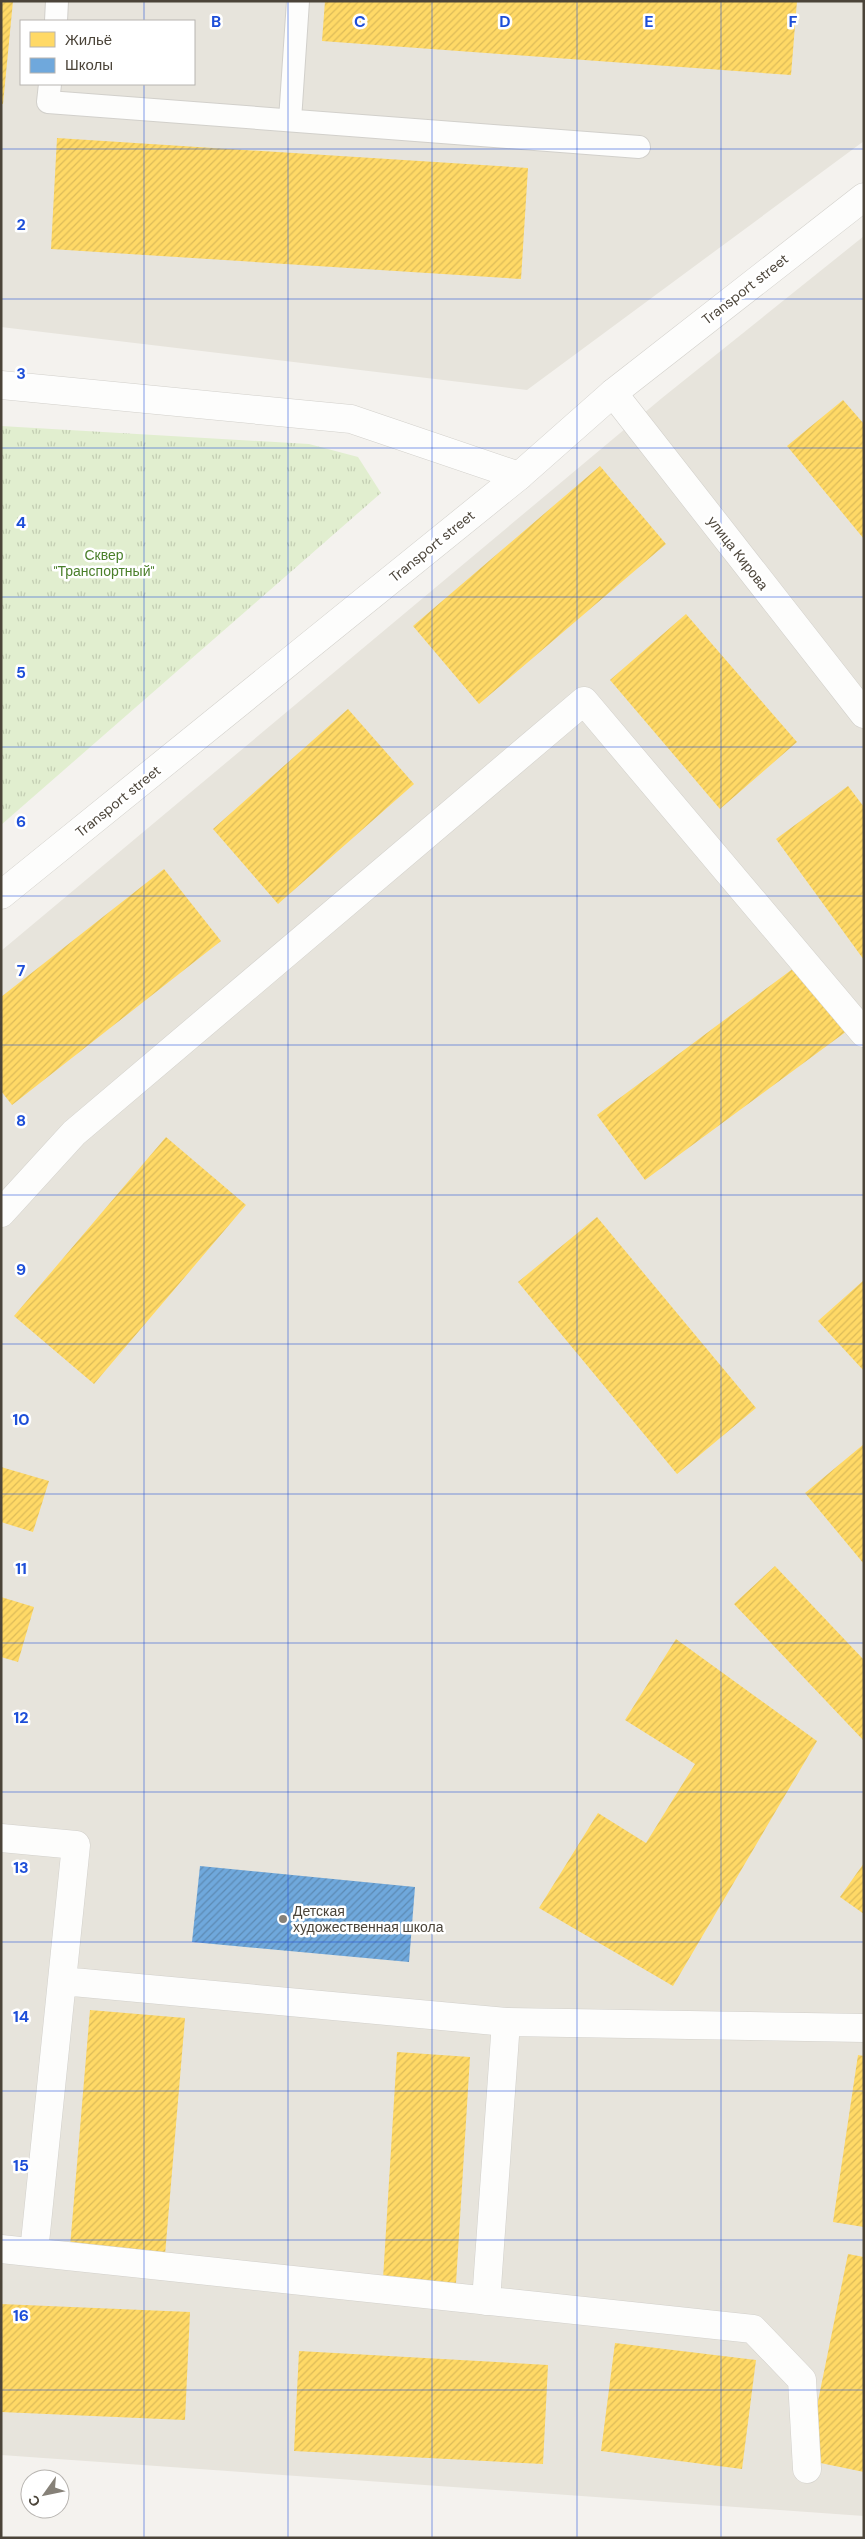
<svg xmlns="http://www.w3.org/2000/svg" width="865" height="2539" viewBox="0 0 865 2539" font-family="'DM Sans',sans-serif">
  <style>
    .residential { fill: #e7e4dc; fill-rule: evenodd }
    .park { fill: url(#park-tufts) }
    .homes { fill: url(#homes-hatch) }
    .schools { fill: url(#schools-hatch) }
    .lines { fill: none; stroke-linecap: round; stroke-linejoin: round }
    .service-casing { stroke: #d2d0cb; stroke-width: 24 }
    .minor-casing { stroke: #d2d0cb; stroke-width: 29 }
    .tertiary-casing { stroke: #d2d0cb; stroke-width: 29 }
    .service { stroke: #fdfdfc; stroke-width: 22 }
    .minor { stroke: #fdfdfc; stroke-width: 28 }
    .tertiary { stroke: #fdfdfc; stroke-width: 28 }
    .grid { fill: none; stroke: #1d4ed8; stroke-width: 1; stroke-opacity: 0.55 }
    .poi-dot { fill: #868178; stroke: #fff; stroke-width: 2 }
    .labels { text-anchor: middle; stroke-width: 5; stroke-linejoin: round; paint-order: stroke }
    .street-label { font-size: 14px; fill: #4b4439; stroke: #fff }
    .park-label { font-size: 14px; fill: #4a7f2a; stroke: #fff }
    .poi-label { font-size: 14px; fill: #4b4439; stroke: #fff; text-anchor: start }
    .grid-label { font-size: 16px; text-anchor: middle; font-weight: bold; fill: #1d4ed8; stroke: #fff; stroke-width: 5; stroke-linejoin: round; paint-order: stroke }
  </style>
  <defs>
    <pattern id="park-tufts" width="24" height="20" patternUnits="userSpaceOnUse" patternTransform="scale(1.25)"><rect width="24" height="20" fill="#e1eecf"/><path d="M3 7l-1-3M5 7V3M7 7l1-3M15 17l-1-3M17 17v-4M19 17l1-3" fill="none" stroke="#c3cdb2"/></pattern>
    <pattern id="homes-hatch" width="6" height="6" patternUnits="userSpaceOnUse" patternTransform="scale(1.25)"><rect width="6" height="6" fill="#ffd966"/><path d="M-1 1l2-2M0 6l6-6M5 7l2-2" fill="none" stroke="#dcbb59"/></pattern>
    <pattern id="schools-hatch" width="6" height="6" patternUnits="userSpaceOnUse" patternTransform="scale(1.25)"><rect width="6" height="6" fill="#6fa8dc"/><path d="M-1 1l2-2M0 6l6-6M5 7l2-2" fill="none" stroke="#5d8ab3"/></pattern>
  </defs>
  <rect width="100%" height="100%" fill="#f4f2ee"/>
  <!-- residential -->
  <path class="residential" d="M1 1H864V141L527 390 1 327ZM21 21H194V84H21Z
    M864 236V2516L1 2455V951L662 398Z"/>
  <!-- park -->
  <path class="park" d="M1 426 309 444 358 457 381 493 1 825Z"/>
  <!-- homes -->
  <path class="homes" d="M1 1H13L3 104H1Z
    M325 1H797L791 75 322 41Z
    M57 138 528 168 521 279 51 249Z
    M843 400 864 424V539L787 446Z
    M600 466 666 544 479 704 413 626Z
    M686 614 797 742 720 809 610 680Z
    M348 709 414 784 278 904 213 829Z
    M848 786 864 807V960L776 839Z
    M164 869 221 941 12 1105 1 1091V997Z
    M802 962 851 1028 645 1180 597 1115Z
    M166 1137 246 1205 94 1384 14 1316Z
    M597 1217 756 1408 677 1474 518 1282Z
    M864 1280V1371L818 1321Z
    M864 1444V1564L805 1493Z
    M1 1467 49 1481 33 1532 1 1522Z
    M775 1566 864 1660V1741L734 1604Z
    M1 1597 34 1607 18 1662 1 1657Z
    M676 1639 817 1741 673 1986 539 1908 598 1813 646 1843 695 1764 625 1720Z
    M864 1863V1914L840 1897Z
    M90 2010 185 2018 165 2255 70 2247Z
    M397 2052 470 2057 456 2283 383 2279Z
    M858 2055 864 2056V2227L833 2222Z
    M848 2254 864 2257V2472L806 2460Z
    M1 2304 190 2312 185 2420 1 2412Z
    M615 2343 756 2360 742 2469 601 2451Z
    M299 2351 548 2365 543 2464 294 2451Z"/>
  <!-- schools -->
  <path class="schools" d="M200 1866 415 1887 409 1962 192 1942Z"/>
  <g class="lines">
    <defs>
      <path id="service" d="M56 21 57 1
        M50 84 48 102 639 147
        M290 120 298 1"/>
      <path id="minor" d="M1 385 351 419 519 476
        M613 393 864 714
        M1 1213 74 1133 584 701 864 1033
        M1 1838 76 1845 34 2252
        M62 1981 506 2022
        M1 2249 753 2329 802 2380 807 2469
        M486 2301 506 2022 864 2028"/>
      <path id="tertiary" d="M1 895 519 476 613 393 864 197"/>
    </defs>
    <!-- service casing -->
    <use href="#service" class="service-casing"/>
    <!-- minor casing -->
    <use href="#minor" class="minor-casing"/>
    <!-- tertiary casing -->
    <use href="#tertiary" class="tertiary-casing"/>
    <!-- service -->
    <use href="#service" class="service"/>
    <!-- minor -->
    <use href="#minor" class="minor"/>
    <!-- tertiary -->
    <use href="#tertiary" class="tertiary"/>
  </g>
  <!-- grid -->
  <path class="grid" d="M144 1V21M288 1V2538M432 1V2538M577 1V2538M721 1V2538M144 84V2538M1 149H864M1 299H864M1 448H864M1 597H864M1 747H864M1 896H864M1 1045H864M1 1195H864M1 1344H864M1 1494H864M1 1643H864M1 1792H864M1 1942H864M1 2091H864M1 2240H864M1 2390H864"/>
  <!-- markers -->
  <circle class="poi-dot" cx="283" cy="1919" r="5"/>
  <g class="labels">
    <!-- street labels -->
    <g class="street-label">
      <text transform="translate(745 289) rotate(-38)" y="5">Transport street</text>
      <text transform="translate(432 546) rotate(-39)" y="5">Transport street</text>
      <text transform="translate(738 553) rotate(52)" y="5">улица Кирова</text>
      <text transform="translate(118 801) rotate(-39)" y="5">Transport street</text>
    </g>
    <!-- park labels -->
    <g class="park-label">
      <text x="104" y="560">Сквер<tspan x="104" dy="16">"Транспортный"</tspan></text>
    </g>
    <!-- poi labels -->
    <g class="poi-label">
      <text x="293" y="1916">Детская<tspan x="293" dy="16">художественная школа</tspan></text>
    </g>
  </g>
  <g class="grid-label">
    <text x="216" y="27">B</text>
    <text x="360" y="27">C</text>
    <text x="505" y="27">D</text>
    <text x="649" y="27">E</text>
    <text x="793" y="27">F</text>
    <text x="21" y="230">2</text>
    <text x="21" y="379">3</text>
    <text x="21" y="528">4</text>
    <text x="21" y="678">5</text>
    <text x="21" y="827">6</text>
    <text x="21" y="976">7</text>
    <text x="21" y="1126">8</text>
    <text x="21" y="1275">9</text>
    <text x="21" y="1425">10</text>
    <text x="21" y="1574">11</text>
    <text x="21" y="1723">12</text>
    <text x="21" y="1873">13</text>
    <text x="21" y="2022">14</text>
    <text x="21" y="2171">15</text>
    <text x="21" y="2321">16</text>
  </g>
  <!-- border -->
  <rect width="865" height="2539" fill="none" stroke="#4b4439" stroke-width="5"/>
  <!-- legend -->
  <rect x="20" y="20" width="175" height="65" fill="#ffffff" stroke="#b7b4b0"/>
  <rect x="30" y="32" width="25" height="15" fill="#ffd966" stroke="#b7b4b0"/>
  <text x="65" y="45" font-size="15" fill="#4b4439">Жильё</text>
  <rect x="30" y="58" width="25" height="15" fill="#6fa8dc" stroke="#b7b4b0"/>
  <text x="65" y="70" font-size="15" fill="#4b4439">Школы</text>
  <!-- north arrow -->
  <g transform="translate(45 2494) rotate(237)"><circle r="24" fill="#ffffff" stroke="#b7b4b0"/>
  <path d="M0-4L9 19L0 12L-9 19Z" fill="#868178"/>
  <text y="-8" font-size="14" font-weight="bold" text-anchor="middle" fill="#4b4439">С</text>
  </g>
</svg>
